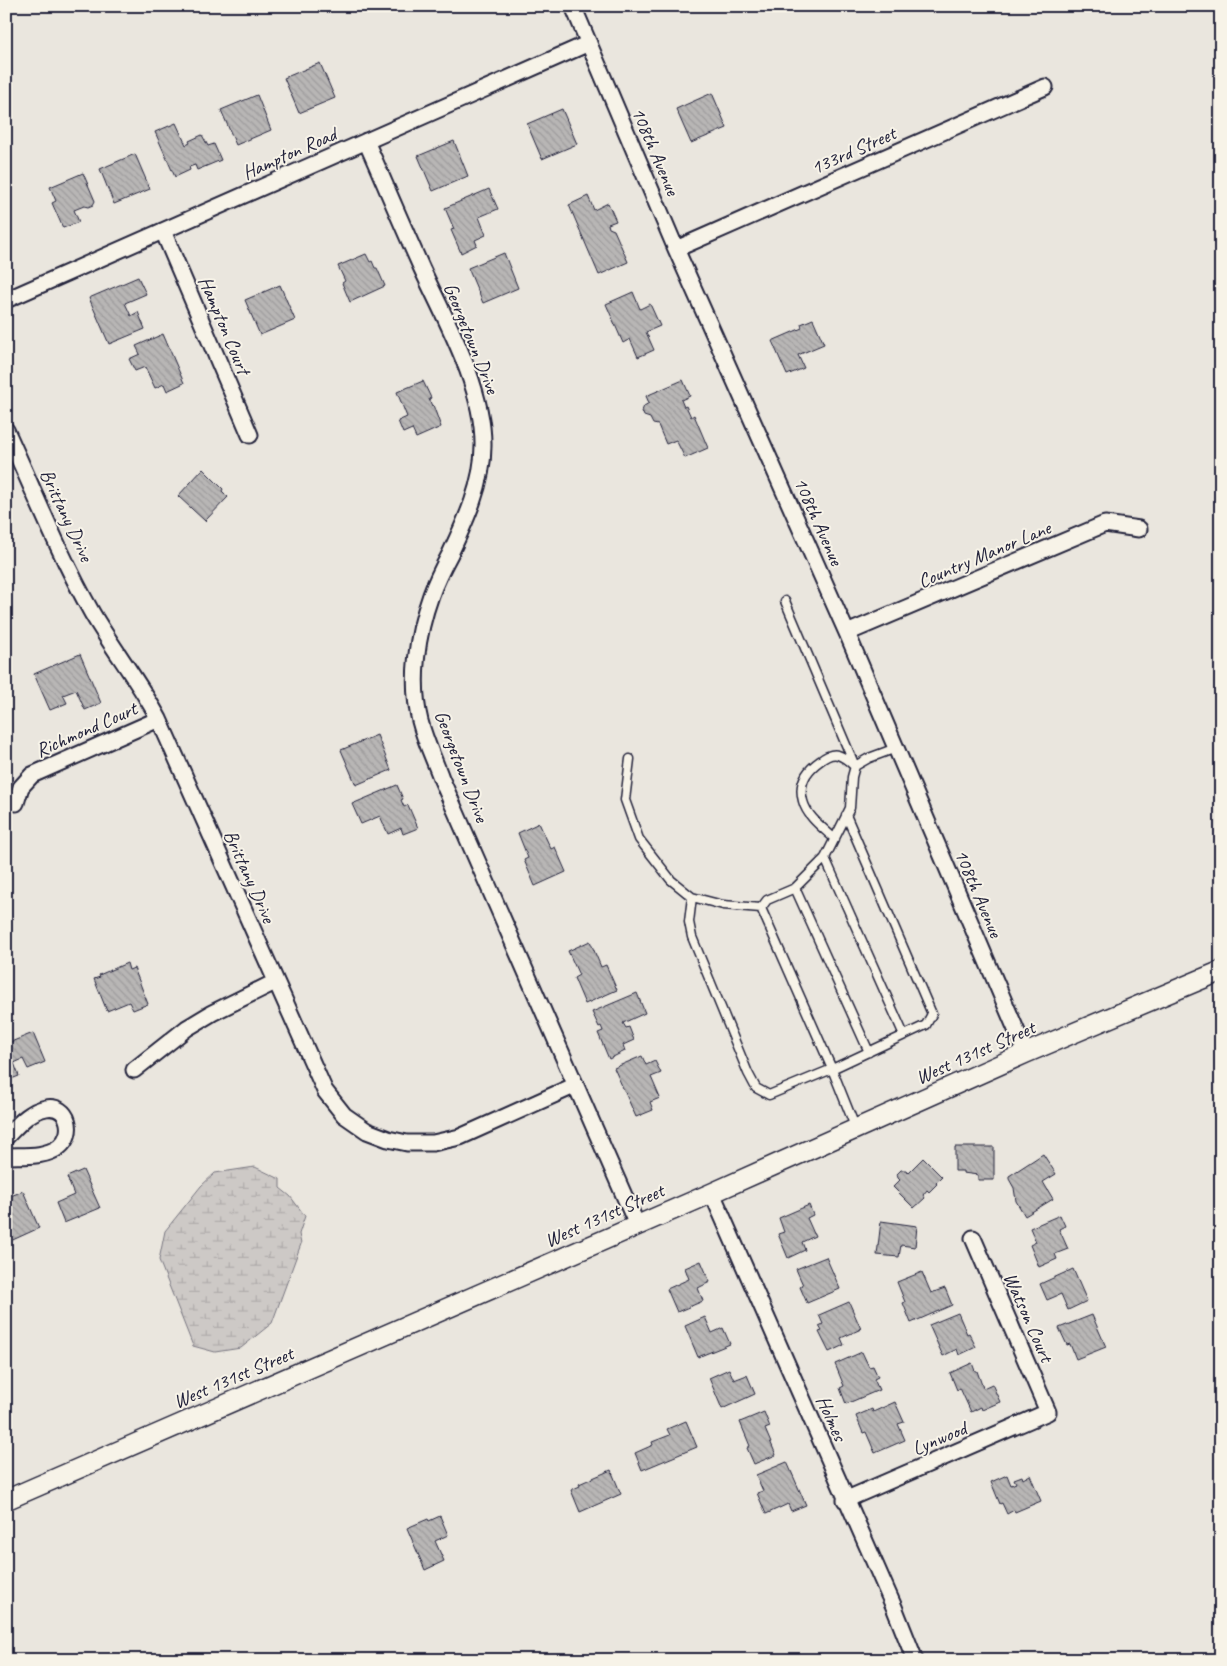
<svg xmlns="http://www.w3.org/2000/svg" width="1227" height="1666" viewBox="0 0 1227 1666" font-family="Caveat,sans-serif">
  <style>
    .wetland { fill: url(#wetland-marsh); stroke: #787680 }
    .building { fill: url(#building-back-hatch); stroke: #22223b }
    .lines { fill: none; stroke-linecap: round; stroke-linejoin: round }
    .service-casing { stroke: #22223b; stroke-width: 11 }
    .minor-casing { stroke: #22223b; stroke-width: 19 }
    .tertiary-casing { stroke: #22223b; stroke-width: 22 }
    .service { stroke: #f7f3e8; stroke-width: 8 }
    .minor { stroke: #f7f3e8; stroke-width: 15 }
    .tertiary { stroke: #f7f3e8; stroke-width: 19 }
    .labels { text-anchor: middle; stroke-width: 4; stroke-linejoin: round; paint-order: stroke }
    .street-label { font-size: 20px; fill: #22223b; stroke: #f7f3e8 }
  </style>
  <defs>
    <pattern id="wetland-marsh" width="20" height="14" patternUnits="userSpaceOnUse" patternTransform="scale(1.25)"><rect width="20" height="14" fill="#cdc9c6"/><path d="M1 5h8M5 5V1M11 12h8M15 12V8" fill="none" stroke="#b0acab"/></pattern>
    <pattern id="building-back-hatch" width="6" height="6" patternUnits="userSpaceOnUse" patternTransform="scale(1.25)"><rect width="6" height="6" fill="#b8b6b5"/><path d="M-1 5l2 2M0 0l6 6M5-1l2 2" fill="none" stroke="#9e9c9d"/></pattern>
  </defs>
  <rect width="100%" height="100%" fill="#eae6de"/>
  <filter id="ink" filterUnits="userSpaceOnUse"><feTurbulence type="fractalNoise" baseFrequency=".02" numOctaves="2"/><feDisplacementMap in="SourceGraphic" scale="10" xChannelSelector="R" yChannelSelector="G"/><feConvolveMatrix kernelMatrix="1 2 1 2 8 2 1 2 1" color-interpolation-filters="sRGB"/></filter>
  <g filter="url(#ink)">
    <!-- wetland -->
    <path class="wetland" d="M255 1167 280 1179V1188L290 1196 305 1216 299 1234 301 1244 272 1323 241 1348 215 1352 193 1346 159 1260 165 1231 201 1186 215 1173Z"/>
    <!-- building -->
    <path class="building" d="M320 63 335 98 299 113 284 78Z
      M712 93 727 128 691 143 676 109Z
      M257 95 271 130 236 145 221 110Z
      M562 109 577 144 542 159 527 124Z
      M176 123 186 145 190 143 189 141 202 135 208 146 214 144 221 160 197 170 195 165 189 167 190 170 175 177 155 132Z
      M454 141 468 176 433 191 418 156Z
      M135 154 150 189 114 204 100 169Z
      M83 173 95 201 93 205 88 207 84 206 74 210 79 222 63 228 52 203 56 201 50 187Z
      M489 189 498 209 479 217 486 235 475 240 477 245 461 253 451 230 454 229 445 208Z
      M588 196 594 210 608 203 616 221 608 224 609 228 614 230 628 262 599 275 569 205Z
      M504 253 518 288 483 303 468 268Z
      M366 254 370 262 372 261 375 268H377L385 286 350 302 342 283 345 281 338 266Z
      M138 277 146 294 125 303 131 316 138 312 145 329 109 344 89 298Z
      M280 285 295 320 260 335 245 300Z
      M633 292 640 309 650 304 660 326 646 332 654 350 638 357 630 339 623 343 606 304Z
      M813 319 824 344 798 355 804 368 787 375 772 341 802 328 801 324Z
      M163 334 184 383 167 391 164 384 155 388 145 367 135 371 129 359 140 354 136 346Z
      M683 380 690 396 681 400 684 407 686 406 691 417 694 415 708 448 685 458 676 440 666 444 658 425 653 424 650 418 644 416 642 411 644 406 649 403 646 396Z
      M423 381 431 398 429 399 432 406 433 405 441 427 416 438 412 429 403 433 398 421 407 417 397 392Z
      M203 469 223 489 222 491 228 497 205 521 178 496Z
      M80 654 101 703 85 710 76 690 63 695 67 703 50 710 34 674Z
      M377 735 391 770 356 785 341 750Z
      M397 785 403 799 401 800 404 807 408 805 418 828 403 834 401 828 388 834 380 816 361 824 352 804Z
      M539 823 551 849 555 847 566 872 535 886 524 860 528 858 518 833Z
      M590 941 601 967 606 965 617 990 585 1004 574 978 579 975 568 951Z
      M127 963 129 970 134 968 148 1004 133 1010 129 1002 107 1011 94 979 100 977 99 975Z
      M637 993 645 1013 623 1023 626 1028 629 1027 634 1040 623 1045 625 1051 609 1059 598 1033 603 1031 601 1026 599 1027 592 1012Z
      M33 1033 45 1062 28 1069 23 1059 14 1063 19 1076 6 1081V1044Z
      M642 1056 646 1065 655 1061 661 1073 651 1077 660 1098 650 1102 653 1110 636 1117 614 1068Z
      M955 1147H994V1180H978V1175L963 1173V1171H955Z
      M1043 1154 1056 1174 1043 1182 1053 1199 1025 1216 1016 1201 1014 1188 1009 1179V1176Z
      M923 1158 942 1177 936 1183 937 1184 929 1192 927 1190 923 1195 925 1198 914 1208 893 1187 900 1180 898 1178 897 1174 901 1170H906L908 1173Z
      M83 1170 100 1208 64 1223 56 1203 74 1195 67 1177Z
      M23 1191 39 1228 6 1243V1219L14 1216 6 1198Z
      M809 1205 813 1215 807 1218 815 1236 802 1242 805 1250 788 1258 778 1234 784 1232 779 1218Z
      M1060 1215 1065 1226 1059 1229 1068 1249 1055 1254 1057 1259 1039 1267 1030 1245 1036 1242 1030 1228Z
      M881 1221 917 1226 915 1247 901 1245 899 1257 877 1255Z
      M826 1257 840 1289 807 1303 800 1287 803 1285 796 1269Z
      M701 1261 710 1282 698 1288 703 1301 677 1312 667 1289 689 1279 685 1268Z
      M1073 1269 1087 1301 1068 1310 1061 1294 1047 1300 1040 1284Z
      M922 1272 931 1293 945 1288 952 1305 911 1323 903 1303 905 1302 897 1282Z
      M849 1302 861 1329 841 1338 844 1345 829 1352 819 1332 822 1331 819 1326 823 1324 819 1315Z
      M958 1313 967 1334 969 1333 976 1347 959 1355 957 1349 943 1356 929 1325Z
      M1092 1315 1106 1347 1076 1359 1070 1344 1067 1345 1059 1328Z
      M705 1317 712 1333 723 1328 730 1344 698 1357 685 1326Z
      M862 1352 869 1367 873 1366 878 1377 874 1379 879 1390 846 1404 840 1388 844 1386 835 1364Z
      M972 1363 975 1371H977L983 1388 992 1384 1000 1402 982 1410 981 1407 971 1412 960 1388 957 1390 950 1373Z
      M729 1369 734 1380 747 1375 755 1394 722 1409 709 1378Z
      M895 1402 904 1422 898 1424 905 1440 875 1453 866 1432 863 1433 856 1416 872 1409 873 1412Z
      M764 1412 770 1427 765 1429 776 1455 754 1464 747 1448 750 1446 740 1422Z
      M686 1421 697 1447 642 1470 635 1453 653 1445 652 1442 670 1435 667 1429Z
      M787 1462 806 1505 791 1511 788 1504 766 1514 757 1493 763 1491 756 1475Z
      M611 1470 621 1494 580 1512 571 1490 580 1486 579 1484Z
      M1007 1475 1011 1485 1016 1483 1014 1479 1022 1476 1023 1479 1030 1475 1041 1501 1015 1512 1014 1510 1007 1514 1002 1503 1000 1504 991 1482Z
      M440 1516 448 1535 435 1541 444 1561 425 1570 407 1528 428 1519 429 1521Z"/>
    <g class="lines">
      <defs>
        <path id="service" d="M785 601 855 766
          M630 759 625 800 639 839 671 880 692 897 723 905 761 908
          M835 839C823 828 807 817 803 801 798 783 807 770 820 761 825 757 831 753 838 755 844 757 849 761 854 766
          M825 858 904 1035
          M795 888 869 1052
          M692 897 689 922 692 937 748 1073 756 1088 769 1095 832 1069 926 1025 932 1014 846 815
          M856 1129 832 1069 761 908 767 900 795 888 825 858 850 808 852 777 855 766 869 758 896 748"/>
        <path id="minor" d="M573 6 676 249 847 633 1026 1053
          M366 141C385 184 403 227 422 269 446 321 484 388 483 446 483 484 466 520 450 554 443 567 436 581 431 595 417 634 410 681 420 721 425 741 434 759 441 778L637 1225
          M163 231 250 435
          M676 249 1045 87
          M6 300 589 43
          M6 430C34 491 59 554 92 613 113 649 139 682 159 719L325 1091 344 1115 367 1131 388 1139 407 1143H433L460 1137 576 1085
          M847 633 1105 524 1139 529
          M16 803 21 787 32 775 159 719
          M134 1070 187 1028 212 1013 275 982
          M6 1137C17 1126 29 1111 46 1108 69 1104 76 1134 59 1147 44 1158 23 1155 6 1156
          M712 1193 894 1607 915 1660
          M845 1500 1048 1412 973 1238"/>
        <path id="tertiary" d="M6 1500 712 1193 1026 1053 1221 971"/>
      </defs>
      <!-- service casing -->
      <use href="#service" class="service-casing"/>
      <!-- minor casing -->
      <use href="#minor" class="minor-casing"/>
      <!-- tertiary casing -->
      <use href="#tertiary" class="tertiary-casing"/>
      <!-- service -->
      <use href="#service" class="service"/>
      <!-- minor -->
      <use href="#minor" class="minor"/>
      <!-- tertiary -->
      <use href="#tertiary" class="tertiary"/>
    </g>
  </g>
  <g class="labels">
    <!-- street labels -->
    <g class="street-label">
      <text transform="translate(853 150) rotate(-24)" y="7">133rd Street</text>
      <text transform="translate(656 151) rotate(67)" y="7">108th Avenue</text>
      <text transform="translate(289 153) rotate(-24)" y="7">Hampton Road</text>
      <text transform="translate(225 325) rotate(67)" y="7">Hampton Court</text>
      <text transform="translate(472 338) rotate(68)" y="7">Georgetown Drive</text>
      <text transform="translate(67 515) rotate(65)" y="7">Brittany Drive</text>
      <text transform="translate(819 521) rotate(66)" y="7">108th Avenue</text>
      <text transform="translate(984 554) rotate(-23)" y="7">Country Manor Lane</text>
      <text transform="translate(86 729) rotate(-24)" y="7">Richmond Court</text>
      <text transform="translate(462 766) rotate(69)" y="7">Georgetown Drive</text>
      <text transform="translate(250 876) rotate(66)" y="7">Brittany Drive</text>
      <text transform="translate(979 893) rotate(67)" y="7">108th Avenue</text>
      <text transform="translate(975 1052) rotate(-24)" y="7">West 131st Street</text>
      <text transform="translate(604 1215) rotate(-24)" y="7">West 131st Street</text>
      <text transform="translate(1029 1317) rotate(66)" y="7">Watson Court</text>
      <text transform="translate(233 1377) rotate(-23)" y="7">West 131st Street</text>
      <text transform="translate(832 1418) rotate(66)" y="7">Holmes</text>
      <text transform="translate(939 1438) rotate(-23)" y="7">Lynwood</text>
    </g>
  </g>
  <!-- margin -->
  <rect width="1227" height="1666" fill="none" stroke="#f7f3e8" stroke-width="25"/>
  <rect x="12" y="12" width="1202" height="1641" fill="none" stroke="#22223b" stroke-width="2" filter="url(#ink)"/>
</svg>
